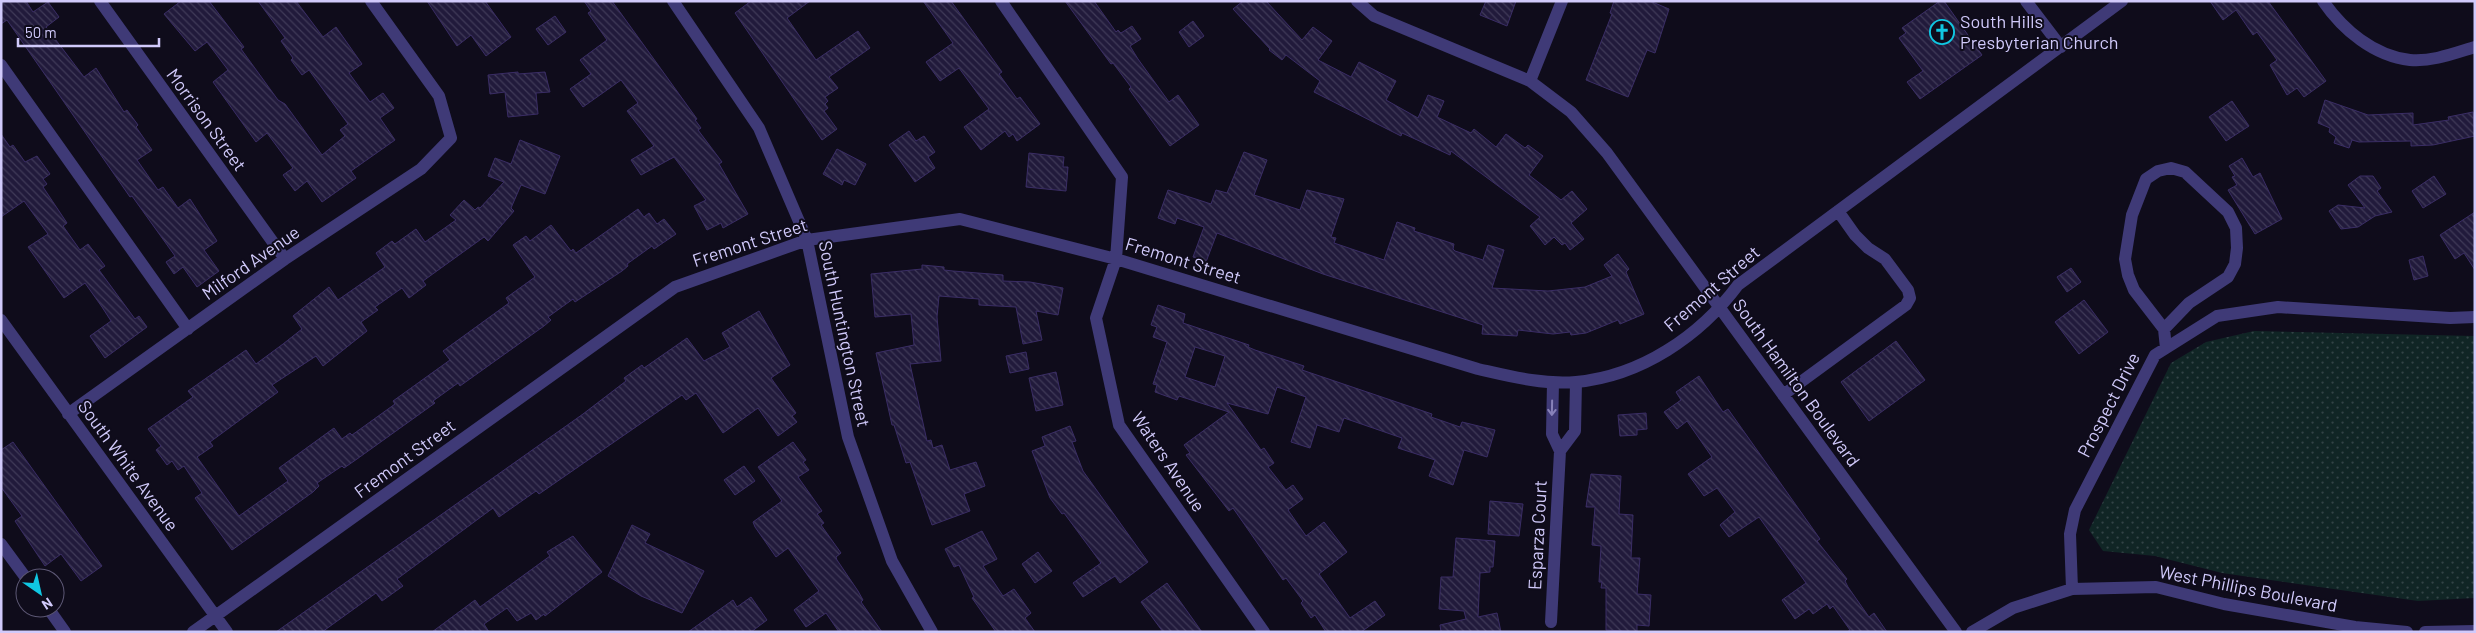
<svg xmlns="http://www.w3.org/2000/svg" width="2476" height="633" viewBox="0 0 2476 633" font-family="Barlow,sans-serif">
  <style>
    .grass { fill: url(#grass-dots) }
    .building { fill: url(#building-back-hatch); stroke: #3a2d65; fill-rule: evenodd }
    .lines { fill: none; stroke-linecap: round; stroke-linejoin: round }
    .minor { stroke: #3f3a77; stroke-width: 12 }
    .oneway { stroke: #8882b9 }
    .labels { text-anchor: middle; stroke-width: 4; stroke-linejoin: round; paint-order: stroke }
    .poi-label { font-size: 18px; fill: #d1cafb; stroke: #0f0c1b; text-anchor: start }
    .street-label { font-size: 18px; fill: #d1cafb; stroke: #0f0c1b }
  </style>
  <defs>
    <pattern id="grass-dots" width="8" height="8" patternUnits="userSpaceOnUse" patternTransform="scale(1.25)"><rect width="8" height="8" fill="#102525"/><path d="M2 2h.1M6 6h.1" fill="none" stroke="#324346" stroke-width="1.8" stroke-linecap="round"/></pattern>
    <pattern id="building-back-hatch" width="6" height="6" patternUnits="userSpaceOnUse" patternTransform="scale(1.25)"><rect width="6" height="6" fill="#211a3b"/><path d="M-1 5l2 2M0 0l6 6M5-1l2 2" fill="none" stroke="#403a58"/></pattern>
  </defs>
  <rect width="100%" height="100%" fill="#0f0c1b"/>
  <!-- grass -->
  <path class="grass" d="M2254 331 2475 336V598L2418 601 2222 573 2155 556 2103 551 2089 530 2171 363 2206 342Z"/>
  <!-- building -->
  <path class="building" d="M1 1H26L33 12 48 2 59 17 46 27 84 77 96 68 124 112 127 110 138 125 136 127 152 150 137 160 158 190 163 187 178 208 190 199 217 241 204 250 219 271 197 287 183 267 174 274 166 262 175 256 132 196 130 197 7 20 1 24Z
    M181 1H209L244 47 241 49 278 100 285 104 322 155 345 136 340 130 348 124 309 70 302 75 291 60 293 58 281 41 285 38 258 1H296L323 37 336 27 362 64 349 73 370 102 383 93 394 108 380 118 395 140 351 171 356 178 322 202 307 181 295 191 283 175 293 168 267 133 256 142 213 82 228 70 207 42 195 51 164 14Z
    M427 1H485L511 37 486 56 471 35 457 46Z
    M584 1H612L697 119 695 120 701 128 698 130 722 162 719 164 748 214 723 228 721 223 707 230 694 206 706 200 674 157 641 175 631 160 654 146 627 111 638 103 621 80 583 107 570 89 591 74 580 60 607 40 588 13 591 11Z
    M751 1H810L787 18 816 60 858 31 870 48 829 77 838 88 825 97 828 101 825 104 828 108 824 111 837 129 822 140 735 13Z
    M923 1H951L1002 72 999 74 1017 99 1020 97 1040 124 1017 141 1013 134 1009 137 1005 131 981 150 964 127 989 109 959 68 940 81 926 62 953 43Z
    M1065 1H1094L1116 32 1118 30 1121 33 1132 26 1141 39 1130 46 1138 59 1169 102 1178 95 1199 125 1170 146 1129 89 1131 87 1113 63 1111 64Z
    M1243 1H1266L1302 40 1313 27 1332 41 1318 60 1351 77 1359 62 1396 81 1386 100 1418 118 1428 95 1444 101 1437 117 1471 133 1474 129 1496 147 1506 134 1525 148 1528 145 1543 156 1529 175 1561 200 1572 191 1587 209 1571 223 1584 239 1570 250 1565 243 1562 245 1554 237 1545 245 1530 226 1540 217 1451 151 1450 155 1402 133 1401 136 1314 92 1320 81 1286 55 1282 60 1269 50 1270 49 1233 9Z
    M1486 1H1516L1507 26 1480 15Z
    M1614 1H1650L1669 9 1655 53 1647 50 1628 97 1586 80 1612 14 1610 13Z
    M1940 1H1944L1982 55 1920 99 1907 82 1923 71 1899 38 1906 33 1902 28Z
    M2210 1H2268L2326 81 2304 97 2297 88 2287 95 2270 65 2277 60 2257 32 2253 35 2236 10 2223 20Z
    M555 16 566 32 548 45 536 29Z
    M1193 21 1204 36 1189 47 1179 32Z
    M518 72V74L545 72 550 92 536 93 538 114 508 117 505 92 490 94 488 75Z
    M2325 100 2368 115 2413 113V125L2449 120 2448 117 2473 112 2475 136 2433 145 2411 146V141L2359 142 2352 140 2349 148 2334 143 2336 137 2329 132 2330 128 2318 123Z
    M2232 101 2249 126 2226 141 2209 117Z
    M909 131 916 141 924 136 935 152 928 157 935 168 915 182 889 145Z
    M1 134 10 147 13 145 25 162 37 156 50 174 43 179 47 184 43 187 67 223 63 226 80 250 88 244 105 266 99 270 135 319 139 316 147 327 105 358 90 336 111 321 102 307 85 283 64 298 28 247 48 234 24 201 1 217Z
    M520 140 560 156 545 194 521 185 511 208 514 211 488 241 484 237 423 281 426 285 409 298 402 288 375 307 378 310 361 322 367 331 323 366 316 356 272 385 278 392 210 442 213 446 197 457 239 516 288 481 279 468 334 428 342 439 350 433 352 435 395 404 393 401 450 360 443 351 509 303 506 298 535 277 513 245 526 236 530 241 551 225 571 251 573 249 576 253 638 209 644 217 649 213 657 224 664 219 676 234 654 249 652 246 627 264 628 266 622 271 575 302 573 299 548 317 551 320 544 326 460 386 458 383 433 401 435 403 357 459 344 468 342 466 317 483 319 486 313 492 232 550 195 498 202 493 184 466 178 470 172 461 167 465 156 450 161 446 148 429 193 397 188 391 246 350 256 364 283 344 302 329 293 316 329 287 338 300 385 267 376 253 392 241 395 244 416 229 425 242 456 220 450 215 464 200 475 210 478 207 480 208 504 182 488 176 495 158 511 164Z
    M837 149 866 164 855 185 844 180 842 185 823 174Z
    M1244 152 1267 160 1254 195 1300 210 1307 190 1344 199 1331 237 1336 238 1334 243 1384 260 1397 222 1415 228 1414 231 1454 244 1453 249 1455 251 1483 260 1488 245 1504 250 1492 288 1548 291 1585 287 1612 276 1604 265 1618 254 1629 269 1626 272 1644 314 1620 324 1618 320 1586 333 1571 335 1570 332 1553 334 1518 330 1517 336 1482 334 1483 325 1323 274 1217 233 1206 262 1193 257 1204 227 1177 218 1175 224 1158 218 1168 190 1211 204 1216 190 1227 193Z
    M1029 153 1064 157 1063 167H1068L1066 191 1026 187Z
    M2242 158 2253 177 2260 173 2282 219 2255 234 2228 190 2237 185 2232 177 2235 176 2229 166Z
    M2360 176H2373L2381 188 2377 191 2392 212 2375 216 2358 227 2341 229 2329 211 2338 205 2365 208 2348 185Z
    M2434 176 2446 194 2423 208 2412 191Z
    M2475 212V270L2464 253 2455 259 2440 235Z
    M2423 256 2428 276 2414 280 2409 260Z
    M922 265 944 267V270L953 271 1003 275V281L1030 282 1063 288 1058 315 1036 311 1042 340 1023 344 1016 307 979 305V299L939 296 937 317 941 361 910 364 927 441 931 440 933 448 942 445 950 470 976 462 985 486 964 494 970 511 932 525 910 462 906 463 894 425H892L876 353 914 345 911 314 875 317 871 274 922 269Z
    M2071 268 2081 282 2067 292 2057 277Z
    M2084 300 2108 332 2079 354 2055 322Z
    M1158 305 1185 314 1183 323 1249 345 1248 347 1255 350 1304 366 1302 370 1432 414 1431 417 1460 427 1462 422 1495 430 1487 457 1464 450 1453 485 1429 476 1435 460 1398 448 1402 438 1344 418 1339 432 1317 425 1310 448 1291 442 1306 397 1277 387 1268 414 1227 403 1261 450 1264 448 1274 463 1268 467 1286 490 1293 485 1303 499 1288 510 1306 536 1324 522 1347 552 1319 574 1350 618 1375 601 1385 615 1361 632H1326L1315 615 1311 618 1301 603 1303 601 1286 578 1283 580 1274 567 1233 508 1229 511 1186 455 1190 453 1184 445 1229 412 1179 396 1177 400 1155 392 1157 385 1153 384 1167 342 1153 337 1157 327 1151 325ZM1195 347 1225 356 1215 387 1185 377Z
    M759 311 790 365 771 378 796 413 792 416 797 422 778 436 758 408 723 433 696 393 686 400 682 395 539 494 536 491 499 517 493 508 397 579 403 586 382 601 376 593 322 632H276L583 414 626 381 624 378 642 365 644 368 687 338 704 361 730 347 722 333Z
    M1896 341 1925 380 1869 421 1841 382Z
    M1026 352 1029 369 1010 373 1006 356Z
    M1056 372 1063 405 1036 411 1029 378Z
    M1699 376 1723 412 1728 409 1820 539 1817 541 1847 579 1845 581 1848 587 1869 617 1874 613 1887 632H1847L1850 630 1833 606 1830 609 1827 604 1813 614 1809 609 1795 619 1782 600 1806 583 1759 517 1729 537 1720 525 1735 512 1717 488 1704 496 1688 474 1712 457 1687 421 1677 429 1664 412 1681 400 1676 392Z
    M1646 413 1647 429 1637 430V435L1620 436 1618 415Z
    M1070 426 1076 441 1072 442 1083 471 1148 562 1120 583 1115 576 1083 597 1073 583 1101 563 1064 513 1062 514 1050 498 1032 451 1045 446 1042 437Z
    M13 442 102 566 81 581 61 554 45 566 15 521 22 516 1 487V450Z
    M793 442 806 460 803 462 809 470 798 477 822 511 817 514 824 523 821 525 841 553 836 557 837 560 858 591 863 600 861 602 882 632H839L826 613 806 627 794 610 819 591 788 548 776 557 755 527 753 522 782 501 758 467Z
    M744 466 755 481 735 495 724 480Z
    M1591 474 1621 476 1619 514 1633 515 1631 558H1640L1637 594 1651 595 1649 626 1637 625V632L1606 630V588H1601L1602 582H1599L1601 546 1592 545 1595 507H1586Z
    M1490 501 1523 504 1519 536 1488 534Z
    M632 525 650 534 645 543 704 571 682 613 641 596 608 576Z
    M982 531 997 559 983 566 1003 596 1014 589 1031 613 1025 618 1035 632H996L972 598 974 597 959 565 954 567 945 549Z
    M573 536 602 572 545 616 544 614 536 620 531 613 517 621 507 608 484 624 489 632H432L475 600 480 607 550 556 547 552Z
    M1456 538 1495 541 1493 567H1490V572L1480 573 1478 617 1497 613 1501 632H1441L1440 625 1466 619 1464 611 1439 609 1441 577H1453Z
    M1038 552 1052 571 1035 583 1022 564Z
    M1167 583 1202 632H1163L1141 602Z
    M751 597 767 620 751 632H688L733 600 737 607Z"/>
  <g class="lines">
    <!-- minor -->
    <path class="minor" d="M100 1 285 259
      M673 1 759 128 807 240 848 437 892 561 932 632
      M1001 1 1122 177 1116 259 1096 318 1119 425 1264 632
      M1357 1 1374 16 1530 81 1571 112 1607 153 1956 632
      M2026 1 2061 47
      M2323 1C2343 30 2374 56 2410 60 2432 62 2455 53 2475 47
      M1 65 188 329
      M1530 81 1562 1
      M1 320 227 632
      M2164 329 2189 303 2228 277 2235 264 2237 248 2236 228 2228 212 2185 172 2171 168 2158 171 2146 179 2132 215 2125 259 2128 275 2134 290 2164 329 2166 348
      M1783 395 1906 305 1910 298 1908 290 1885 259 1868 248 1855 235 1838 211
      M68 414 285 259 421 169 451 138 439 96 371 1
      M1560 451 1575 431 1576 382
      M1 544 26 578
      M2072 589 2070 534 2075 510 2155 355 2217 316 2278 307 2450 318 2475 317
      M48 608 65 632
      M1551 622 1560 451 1552 434 1553 382
      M193 632 675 287 807 240 960 219 1116 259 1478 369C1509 376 1543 385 1576 382 1641 376 1700 336 1738 285L2122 1
      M1972 632 2013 608 2072 589 2156 587 2224 604 2355 627 2407 632
      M2425 632 2475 631"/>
  </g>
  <!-- one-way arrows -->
  <defs><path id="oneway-shaft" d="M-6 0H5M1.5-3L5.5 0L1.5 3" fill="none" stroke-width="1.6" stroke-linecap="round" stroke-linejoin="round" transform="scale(1.25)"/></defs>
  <use class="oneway" href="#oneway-shaft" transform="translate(1552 408) rotate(91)"/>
  <!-- icons -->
  <defs>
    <symbol id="church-ring" viewBox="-11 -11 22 22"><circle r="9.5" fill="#0f0c1b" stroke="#10c7e2" stroke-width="1.5"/><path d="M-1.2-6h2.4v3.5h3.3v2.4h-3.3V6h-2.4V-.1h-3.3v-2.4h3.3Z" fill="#10c7e2"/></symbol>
  </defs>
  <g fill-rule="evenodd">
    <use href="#church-ring" x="1928" y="18" width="28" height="28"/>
  </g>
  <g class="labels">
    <!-- poi labels -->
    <g class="poi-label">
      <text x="1960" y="28">South Hills<tspan x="1960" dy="21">Presbyterian Church</tspan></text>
    </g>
    <!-- street labels -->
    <g class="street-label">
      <text transform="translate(206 120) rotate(54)" y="6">Morrison Street</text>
      <text transform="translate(750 243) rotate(-18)" y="6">Fremont Street</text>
      <text transform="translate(1183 261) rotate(17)" y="6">Fremont Street</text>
      <text transform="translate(251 263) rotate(-35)" y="6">Milford Avenue</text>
      <text transform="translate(1712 289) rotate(-41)" y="6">Fremont Street</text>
      <text transform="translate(844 334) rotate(78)" y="6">South Huntington Street</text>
      <text transform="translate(1796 383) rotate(54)" y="6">South Hamilton Boulevard</text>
      <text transform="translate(2109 405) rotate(-63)" y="6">Prospect Drive</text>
      <text transform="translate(405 459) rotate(-36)" y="6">Fremont Street</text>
      <text transform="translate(1168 462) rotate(56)" y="6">Waters Avenue</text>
      <text transform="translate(128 466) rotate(54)" y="6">South White Avenue</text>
      <text transform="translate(1538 535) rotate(-87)" y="6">Esparza Court</text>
      <text transform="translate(2248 589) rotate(11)" y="6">West Phillips Boulevard</text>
    </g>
  </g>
  <!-- border -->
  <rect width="2476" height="633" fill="none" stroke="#d1cafb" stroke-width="5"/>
  <!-- north arrow -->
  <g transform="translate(40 593) rotate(146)"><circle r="24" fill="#0f0c1b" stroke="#5d5875"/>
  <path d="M0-4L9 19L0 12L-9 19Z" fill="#10c7e2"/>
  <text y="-8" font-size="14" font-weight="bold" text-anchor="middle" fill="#d1cafb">N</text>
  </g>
  <!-- scale -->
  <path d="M18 38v8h141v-8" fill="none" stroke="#d1cafb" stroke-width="2.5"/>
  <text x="25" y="38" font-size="15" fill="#d1cafb" stroke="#0f0c1b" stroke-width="4" paint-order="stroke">50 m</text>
</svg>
